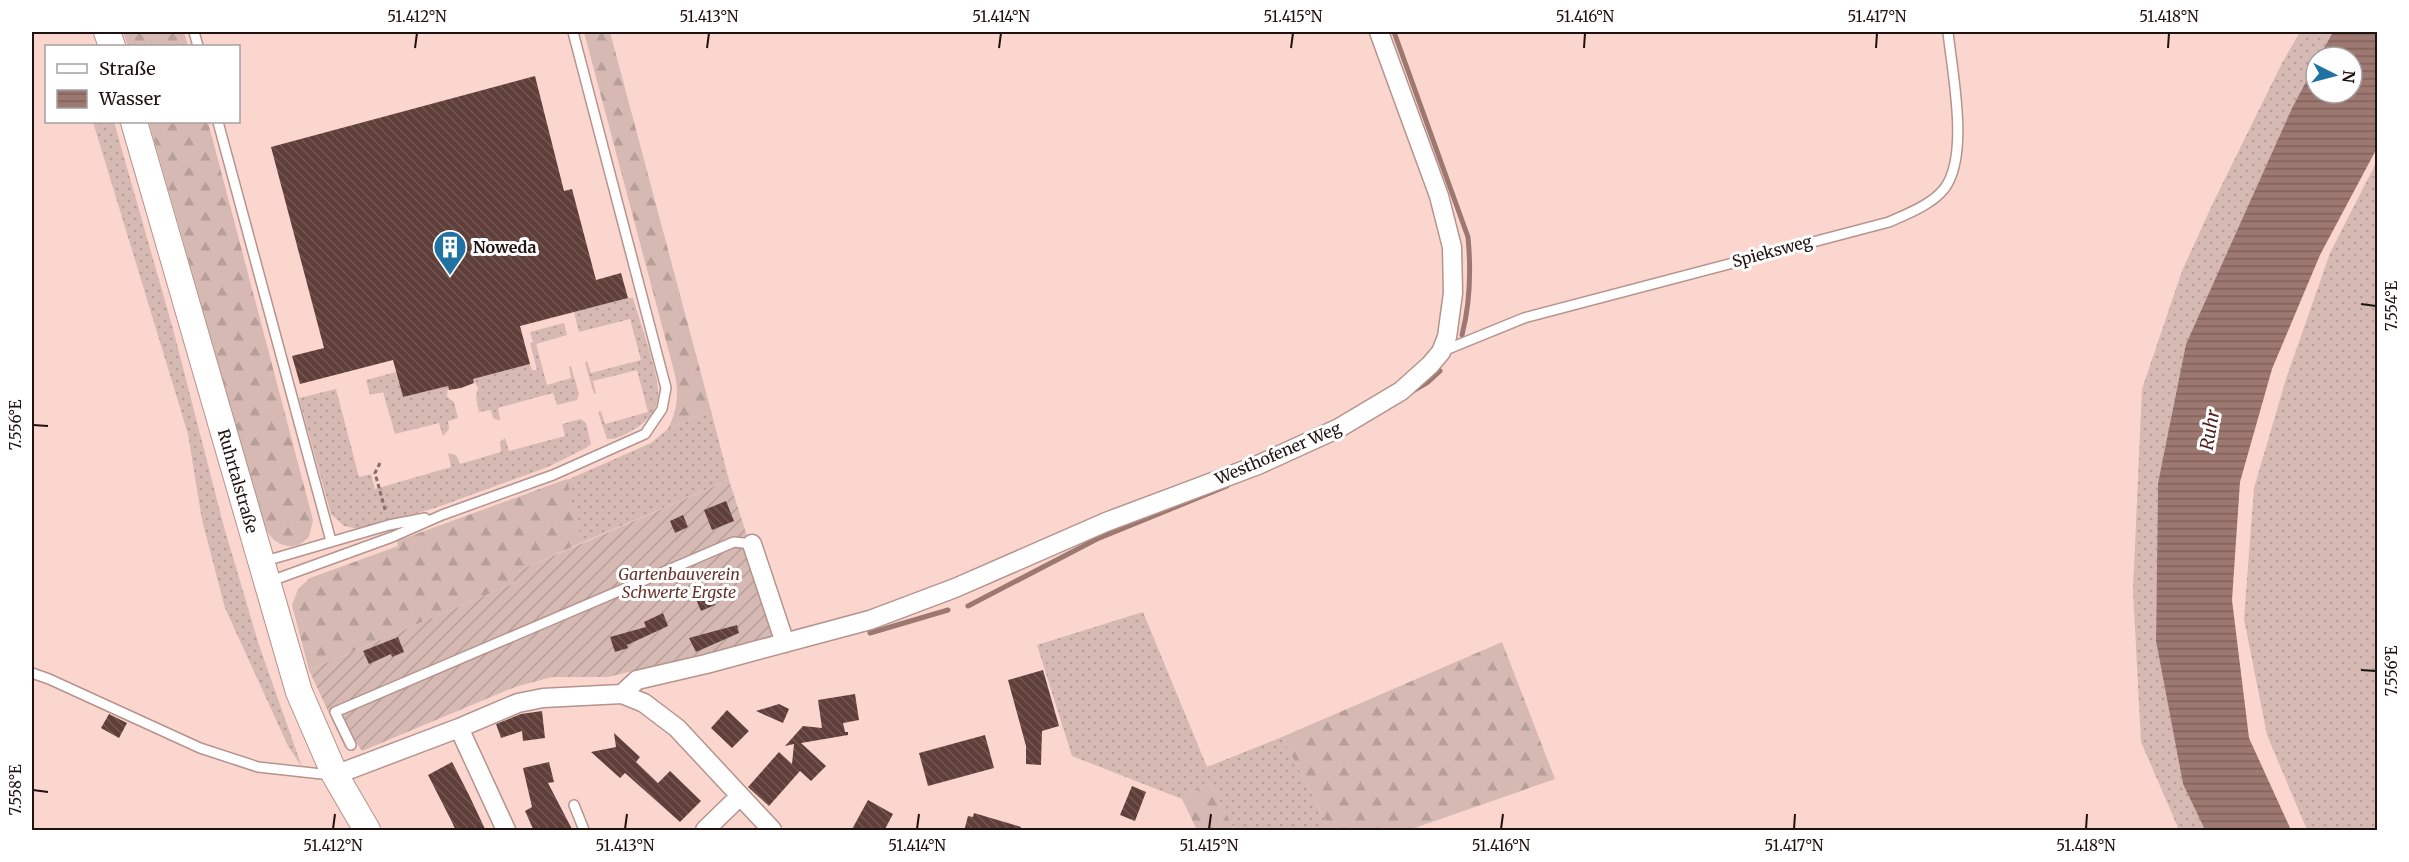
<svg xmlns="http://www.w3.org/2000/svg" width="2409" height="862" viewBox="0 0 2409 862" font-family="Merriweather,serif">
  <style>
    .grass { fill: url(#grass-dots) }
    .forest { fill: url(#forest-firs) }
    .garden { fill: url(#garden-furrows) }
    .water { fill: url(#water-rules) }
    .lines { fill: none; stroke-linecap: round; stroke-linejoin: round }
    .stream { stroke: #9d7871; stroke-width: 5 }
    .building { fill: url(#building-back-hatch) }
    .lane-casing { stroke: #b6938d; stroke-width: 12 }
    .street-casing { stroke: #b6938d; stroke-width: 21 }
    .secondary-casing { stroke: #b6938d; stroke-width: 28 }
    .path { stroke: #886f6b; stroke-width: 3; stroke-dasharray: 4.5 3; stroke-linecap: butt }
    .lane { stroke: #fff; stroke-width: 9 }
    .street { stroke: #fff; stroke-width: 18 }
    .secondary { stroke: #fff; stroke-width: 26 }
    .ticks { fill: none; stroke: #1f1210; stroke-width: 2 }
    .labels { text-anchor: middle; stroke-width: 6; stroke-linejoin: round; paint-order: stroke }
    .poi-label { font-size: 16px; font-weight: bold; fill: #1f1210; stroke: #fff; text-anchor: start }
    .street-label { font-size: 16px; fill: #1f1210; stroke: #fff }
    .park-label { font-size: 16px; font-style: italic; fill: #68332b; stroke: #fff }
    .water-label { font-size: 18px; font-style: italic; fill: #511e17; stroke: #fff }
    .neatline { fill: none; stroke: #1f1210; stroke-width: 2 }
    .ticks-label { font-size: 15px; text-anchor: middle; fill: #1f1210 }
  </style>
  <defs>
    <pattern id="grass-dots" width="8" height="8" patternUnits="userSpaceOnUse" patternTransform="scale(1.5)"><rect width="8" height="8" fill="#d6b9b3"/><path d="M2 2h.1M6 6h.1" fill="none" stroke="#b79e99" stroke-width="1.8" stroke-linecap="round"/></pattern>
    <pattern id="forest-firs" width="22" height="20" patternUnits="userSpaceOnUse" patternTransform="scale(1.5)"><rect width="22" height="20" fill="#d6b9b3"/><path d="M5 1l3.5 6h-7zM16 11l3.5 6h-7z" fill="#b79e99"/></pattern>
    <pattern id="garden-furrows" width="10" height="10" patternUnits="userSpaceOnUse" patternTransform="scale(1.5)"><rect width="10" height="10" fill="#d6b9b3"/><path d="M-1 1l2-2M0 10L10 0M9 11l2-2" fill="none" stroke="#b79e99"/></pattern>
    <pattern id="water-rules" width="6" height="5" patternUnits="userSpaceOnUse" patternTransform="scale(1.5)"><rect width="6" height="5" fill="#9d7871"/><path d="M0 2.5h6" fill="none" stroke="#7f615b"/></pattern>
    <pattern id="building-back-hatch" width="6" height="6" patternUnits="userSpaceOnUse" patternTransform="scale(1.5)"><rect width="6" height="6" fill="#603f3a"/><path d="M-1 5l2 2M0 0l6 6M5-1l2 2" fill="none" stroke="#725753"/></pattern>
  </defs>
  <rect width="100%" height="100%" fill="#fbd6ce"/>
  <!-- grass -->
  <path class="grass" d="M2300 32H2333L2319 57H2316V63L2292 108 2186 344 2158 483 2156 641 2183 784 2205 830H2179L2141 742 2133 590 2142 389 2182 271 2213 203 2282 63Z
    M93 122H114L173 329 224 527 259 645 302 767 288 746 225 608 202 520 188 434Z
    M2377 161V830H2307L2267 735 2244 619 2254 488 2286 379 2330 253Z
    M628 298H633C639 320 661 379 658 398 656 412 646 423 633 430 626 434 616 440 607 439L598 412 601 411 605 424 648 412 637 370 593 381 596 393 594 394 585 363 587 361 591 373 641 360 630 319 579 332 574 312Z
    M564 323 567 335 536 344 547 385 571 378 569 367 571 366 579 394 577 400 557 405 553 393 498 408 500 420H498L493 418 491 410 479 412 476 397 478 388 473 379 530 364 532 370H537L530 343 533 342 530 332Z
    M396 372 403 397 448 386 447 397 454 402 458 418 448 421 449 429 443 436 439 423 395 434 383 392 370 395 366 380Z
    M336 389 359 477 371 474 375 489 451 467 448 453 456 455 460 464 501 452 500 442 505 438 509 451 565 436 562 424 581 419 586 423 591 444 586 448 548 467 438 507 367 528 359 529 344 526 331 514 299 398Z
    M711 411 729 480 581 543 567 480 651 443 668 429Z
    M1143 612 1207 767 1282 737 1330 829 1333 830H1235L1210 783 1182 799 1072 756 1037 645Z"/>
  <!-- forest -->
  <path class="forest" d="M123 32H184L188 46H128Z
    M584 32H610L711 411 668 429C677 410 679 396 675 375Z
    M149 122H208L313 520 309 537C294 553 274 547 265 527Z
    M567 479 581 543 512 574 515 583 309 670 292 605 298 589 310 578 398 546 397 541Z
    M1502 642 1555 779 1409 830 1330 829 1282 737Z
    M1210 783 1235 830H1197L1182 799Z"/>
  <!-- garden -->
  <path class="garden" d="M729 480 777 629 774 637 608 677H552L515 687 362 751 356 742 345 748 309 670 515 583 511 574Z"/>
  <!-- water -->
  <path class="water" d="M2333 32H2377V148L2320 255 2272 369 2240 482 2232 600 2249 738 2291 830H2205L2183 784 2156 641 2158 483 2186 344 2292 108 2316 63V93H2352V57H2319Z"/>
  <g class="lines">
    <!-- stream -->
    <path class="stream" d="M1394 32 1468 237C1471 269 1470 304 1462 335
      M1411 392 1428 382 1440 371
      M968 606 1097 539 1227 486
      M870 633 948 610"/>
  </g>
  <!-- building -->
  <path class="building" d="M535 76 564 191 572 189 596 280 621 273 628 298 520 326 530 364 473 379 474 383 461 388 449 390 448 386 403 397 393 360 300 384 292 356 324 348 271 147Z
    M726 501 734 521 712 530 704 510Z
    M683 515 688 527 675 533 670 521Z
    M708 591 715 605 701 611 695 597Z
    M663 613 668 626 627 645 628 648 615 652 610 637 646 627 644 622Z
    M737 625 739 633 696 652 689 638Z
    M398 637 404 652 392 657 391 654 369 664 363 651Z
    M1043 670 1059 726 1042 731 1041 765 1026 764V746L1008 680Z
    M855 694 859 720 843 723 845 732H848V735L801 743 826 766 811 781 800 771 769 806 748 787 779 752 792 764 794 744 785 746 803 726 822 728 818 700Z
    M779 704 789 709 783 723 756 711Z
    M727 710 749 731 732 748 711 728Z
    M542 711 545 738 523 741 522 731 501 738 496 724 521 714Z
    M109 714 127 723 119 738 101 728Z
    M614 733 640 757 636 762 658 783 670 771 701 801 680 822 625 773 620 778 591 752 616 747Z
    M985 735 994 768 928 786 919 753Z
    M452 762 468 793 486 831H456L451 820 428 775Z
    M549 762 554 782 548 783 573 831H534L525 811 532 807 523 768Z
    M1132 786 1146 792 1135 821 1120 815Z
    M868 800 893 814 884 831H851Z
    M974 813 1021 827 1020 831H964L968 816 973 817Z"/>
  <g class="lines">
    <defs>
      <path id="lane" d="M194 32 198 46
        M218 122 331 541
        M1443 351 1524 318 1889 222C1907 214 1931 205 1944 189 1970 156 1952 72 1948 32
        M262 562 389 525 425 518
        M268 582 392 537 442 515 553 475 645 434 662 409 666 388 573 32
        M32 673 49 679 200 748 258 767 331 775
        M351 745 335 712 734 542 752 544
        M574 805 584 830"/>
      <path id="street" d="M752 544 785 643
        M622 694 637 680 706 664 870 620 955 588 1106 522 1258 465 1339 428 1401 391 1430 365 1441 352 1447 337 1453 293 1452 247 1439 196 1379 32
        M459 728 506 830
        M335 775 459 728 518 703 543 698 622 694 644 703 677 728 772 830
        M705 830 740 796"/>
      <path id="secondary" d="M107 32 112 46
        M134 122 299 692 335 775 367 830"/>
    </defs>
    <!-- lane casing -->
    <use href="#lane" class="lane-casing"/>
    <!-- street casing -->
    <use href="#street" class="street-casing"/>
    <!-- secondary casing -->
    <use href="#secondary" class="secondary-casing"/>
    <!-- path -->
    <path class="path" d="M380 463 375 473 386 513"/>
    <!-- lane -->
    <use href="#lane" class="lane"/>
    <!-- street -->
    <use href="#street" class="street"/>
    <!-- secondary -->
    <use href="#secondary" class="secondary"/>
  </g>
  <!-- ticks -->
  <path class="ticks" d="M415 48 417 33M707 48 709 33M999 48 1001 33M1291 48 1293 33M1584 48 1585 33M1876 48 1877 33M2168 48 2169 33M2361 304 2376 306M33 425 48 426M2361 670 2376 671M33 790 48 792M333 829 335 814M625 829 627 814M917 829 919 814M1209 829 1211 814M1501 829 1503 814M1794 829 1795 814M2086 829 2087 814"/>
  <!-- icons -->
  <defs>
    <symbol id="building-pin" viewBox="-11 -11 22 30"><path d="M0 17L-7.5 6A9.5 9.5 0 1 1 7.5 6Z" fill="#2072a3" stroke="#fff"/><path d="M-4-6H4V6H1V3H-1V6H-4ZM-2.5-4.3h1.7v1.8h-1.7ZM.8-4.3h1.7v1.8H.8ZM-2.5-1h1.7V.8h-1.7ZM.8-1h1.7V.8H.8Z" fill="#fff"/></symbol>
  </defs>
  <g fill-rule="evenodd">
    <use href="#building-pin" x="431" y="228" width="38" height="52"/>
  </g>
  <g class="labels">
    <!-- poi labels -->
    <g class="poi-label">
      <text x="473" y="253">Noweda</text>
    </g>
    <!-- street labels -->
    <g class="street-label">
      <text transform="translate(1772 251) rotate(-15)" y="6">Spieksweg</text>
      <text transform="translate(1278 453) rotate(-23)" y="6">Westhofener Weg</text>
      <text transform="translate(238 481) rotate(74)" y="6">Ruhrtalstraße</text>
    </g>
    <!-- park labels -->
    <g class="park-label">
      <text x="679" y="580">Gartenbauverein<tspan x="679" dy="18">Schwerte Ergste</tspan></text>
    </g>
    <!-- water labels -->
    <g class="water-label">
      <text transform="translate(2210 430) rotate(-80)" y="6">Ruhr</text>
    </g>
  </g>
  <!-- border -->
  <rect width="2409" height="862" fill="none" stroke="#ffffff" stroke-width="66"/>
  <!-- legend -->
  <rect x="45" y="45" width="195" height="78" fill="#ffffff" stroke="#a5a09f" stroke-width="1.5"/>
  <rect x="57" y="64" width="30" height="9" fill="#ffffff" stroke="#a5a09f" stroke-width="1.5"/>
  <text x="99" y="75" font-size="18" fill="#1f1210">Straße</text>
  <rect x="57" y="90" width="30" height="18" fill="url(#water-rules)" stroke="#a5a09f" stroke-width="1.5"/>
  <text x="99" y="105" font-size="18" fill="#1f1210">Wasser</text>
  <!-- north arrow -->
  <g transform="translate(2334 75) rotate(96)"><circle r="28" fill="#ffffff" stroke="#a5a09f" stroke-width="1.5"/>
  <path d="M0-4.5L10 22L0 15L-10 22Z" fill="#2072a3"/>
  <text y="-9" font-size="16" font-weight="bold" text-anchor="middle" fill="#1f1210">N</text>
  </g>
  <rect x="33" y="33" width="2343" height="796" class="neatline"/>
  <g class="ticks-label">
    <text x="417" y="22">51.412°N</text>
    <text x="709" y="22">51.413°N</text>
    <text x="1001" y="22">51.414°N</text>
    <text x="1293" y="22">51.415°N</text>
    <text x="1585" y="22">51.416°N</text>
    <text x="1877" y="22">51.417°N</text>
    <text x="2169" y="22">51.418°N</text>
    <text transform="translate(2392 306) rotate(-90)" y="5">7.554°E</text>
    <text transform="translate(16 425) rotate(-90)" y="5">7.556°E</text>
    <text transform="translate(2392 671) rotate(-90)" y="5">7.556°E</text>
    <text transform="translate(16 790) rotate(-90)" y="5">7.558°E</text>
    <text x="333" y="851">51.412°N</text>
    <text x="625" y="851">51.413°N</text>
    <text x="917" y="851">51.414°N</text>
    <text x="1209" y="851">51.415°N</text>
    <text x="1501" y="851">51.416°N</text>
    <text x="1794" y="851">51.417°N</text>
    <text x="2086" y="851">51.418°N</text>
  </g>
</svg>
